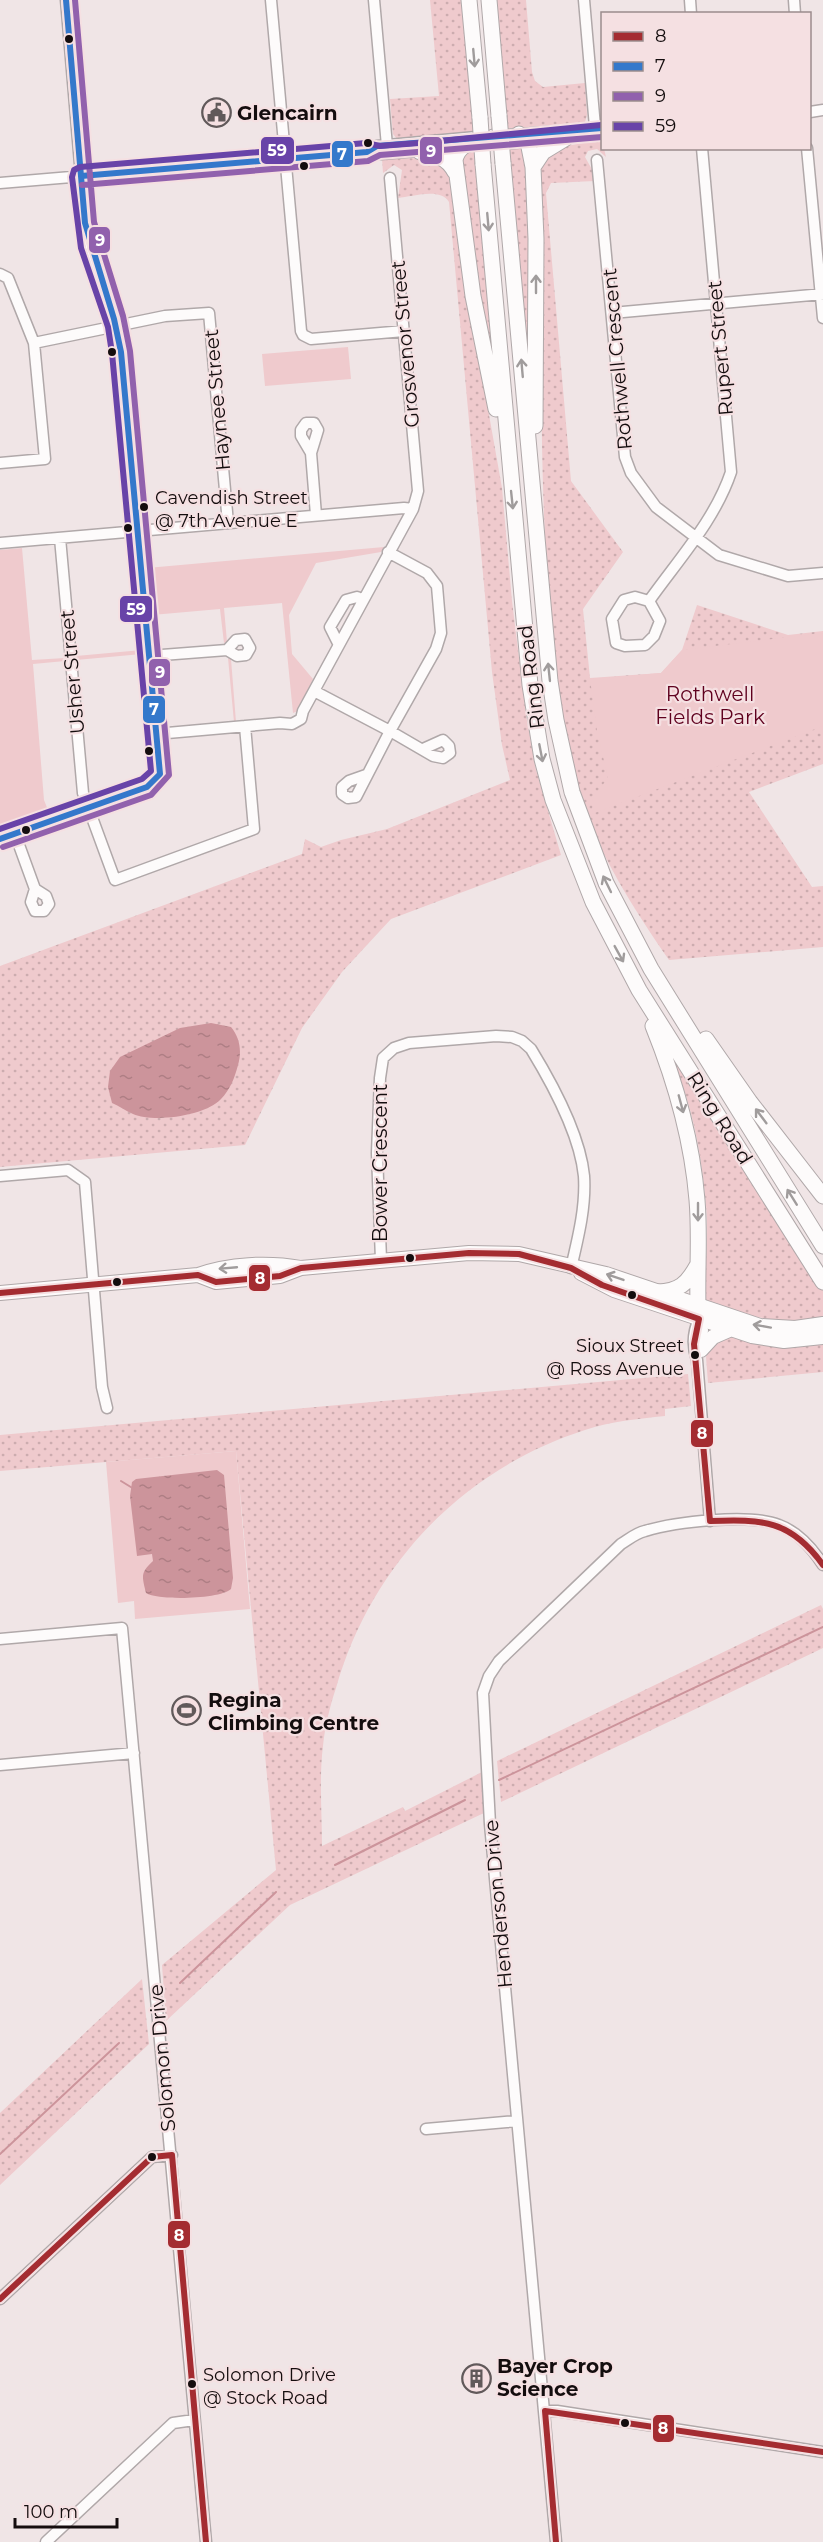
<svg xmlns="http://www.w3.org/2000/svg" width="823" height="2542" viewBox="0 0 823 2542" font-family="Montserrat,sans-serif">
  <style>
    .grass { fill: url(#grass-dots) }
    .park { fill: #efcacd }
    .water { fill: url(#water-ripples) }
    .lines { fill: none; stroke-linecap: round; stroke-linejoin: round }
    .stream { stroke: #cc949b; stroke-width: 2 }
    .minor-casing { stroke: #b0a8a9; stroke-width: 13 }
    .major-casing { stroke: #b0a8a9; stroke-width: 16 }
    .highway-casing { stroke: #b0a8a9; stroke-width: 17 }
    .minor { stroke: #fdfbfb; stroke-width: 10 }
    .major { stroke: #fdfbfb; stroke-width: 14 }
    .highway { stroke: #fdfbfb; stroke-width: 15 }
    .highway-bridge-casing { stroke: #b0a8a9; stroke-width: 17; stroke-linecap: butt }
    .highway-bridge { stroke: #fdfbfb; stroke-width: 15 }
    .bus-1-casing { stroke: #f5e0e2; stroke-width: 10 }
    .bus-2-casing { stroke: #f5e0e2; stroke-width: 10 }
    .bus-3-casing { stroke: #f5e0e2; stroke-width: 10 }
    .bus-4-casing { stroke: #f5e0e2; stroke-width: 10 }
    .bus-1 { stroke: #a42c31; stroke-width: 6 }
    .bus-2 { stroke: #3478cb; stroke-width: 6 }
    .bus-3 { stroke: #9161ad; stroke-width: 6 }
    .bus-4 { stroke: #6843a8; stroke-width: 6 }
    .oneway { stroke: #a09c9c }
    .bus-dot { fill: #140d0e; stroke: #f5e0e2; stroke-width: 2 }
    .labels { text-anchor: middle; stroke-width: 4.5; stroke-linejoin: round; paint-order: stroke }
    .bus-label { font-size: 18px; fill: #140d0e; stroke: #f5e0e2; text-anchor: start }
    .poi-label { font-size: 20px; font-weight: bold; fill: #140d0e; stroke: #f5e0e2; text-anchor: start }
    .street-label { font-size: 20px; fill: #140d0e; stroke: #f5e0e2 }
    .park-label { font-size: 20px; fill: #5f001e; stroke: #f5e0e2 }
    .line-badge { stroke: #f5e0e2; stroke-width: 2 }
    .badge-label { font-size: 16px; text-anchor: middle; font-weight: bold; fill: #fff }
  </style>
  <defs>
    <pattern id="grass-dots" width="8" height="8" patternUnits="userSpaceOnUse" patternTransform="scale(1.5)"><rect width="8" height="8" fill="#efcacd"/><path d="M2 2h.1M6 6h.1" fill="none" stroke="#ccacaf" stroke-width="1.8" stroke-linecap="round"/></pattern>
    <pattern id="water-ripples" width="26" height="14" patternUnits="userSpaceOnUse" patternTransform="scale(1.5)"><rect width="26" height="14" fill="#cc949b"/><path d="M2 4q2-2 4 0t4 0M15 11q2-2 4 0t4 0" fill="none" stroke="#ae7e84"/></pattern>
  </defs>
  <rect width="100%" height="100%" fill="#f0e5e6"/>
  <!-- grass -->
  <path class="grass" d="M430 0H462L475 132 397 139 393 134 390 99 439 96Z
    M497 0H526L532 72 535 81 543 87 585 83 587 115 585 122 506 129Z
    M602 140 606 157 597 149 588 151 585 157 594 173 595 181 551 183 546 193 571 481 623 552 583 609 590 678 661 673 682 650 697 605 788 635 823 631V764L749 792 812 887 823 886V947L669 960C633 908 599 854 578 793 574 782 573 769 570 758 562 718 557 678 552 637 537 482 543 325 540 169L552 152 571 145Z
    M522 146 530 193V373L508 147Z
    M477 150 497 391 463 196 462 154Z
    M424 158 434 159 450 174 460 251 502 488 512 601 526 715 536 770 561 855 391 919 342 972 302 1028 245 1145 0 1167V966L302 854 305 839 321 847 341 840 387 829 510 780 502 745 492 672 449 202C440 187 412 197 398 198L402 170 394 165 383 173 382 159Z
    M678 1061 823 1290V1318C782 1328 743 1314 704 1301 705 1270 709 1236 706 1205 702 1158 693 1105 673 1062Z
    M726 1334 823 1343V1372L708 1383 706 1357 710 1345Z
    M688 1374 691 1406 665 1409V1416C638 1419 611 1421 585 1430 463 1469 371 1565 336 1688 330 1706 325 1726 323 1746 319 1778 322 1813 322 1846L403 1807 405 1811 482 1772 486 1812 290 1905 166 2021 162 1965 276 1870 236 1451 0 1471V1435Z
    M821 1605 823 1609V1648L501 1802 497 1761Z
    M142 1979 149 2044 0 2185V2113Z"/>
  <!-- park -->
  <path class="park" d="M348 347 351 379 265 386 262 354Z
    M384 547 381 552 316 563 289 615 292 654 313 679 298 711 293 713 282 603 224 608 227 642 224 643 220 609 152 615 147 568Z
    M22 548 32 660 65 658V661L33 664 44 800 50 815 0 835V550Z
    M823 633V726L592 814 593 797 608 778 597 731 590 679 661 673 682 650Z
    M142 650V654L76 660V656Z
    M228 658 231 659 236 722H234Z
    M236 1451 250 1609 135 1619 134 1601 118 1603 106 1462Z"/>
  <!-- water -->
  <path class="water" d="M211 1023 231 1027C240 1038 242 1051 238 1065 235 1077 230 1090 221 1099 205 1116 154 1123 133 1114 126 1111 119 1106 112 1103L108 1087 110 1071 120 1057 180 1028Z
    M217 1470 224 1475 233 1578 231 1589C221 1599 159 1601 146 1593 142 1576 140 1573 153 1561L152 1554 137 1556 130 1496 132 1482 136 1479Z"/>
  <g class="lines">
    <!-- stream -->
    <path class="stream" d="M121 1481 134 1489
      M499 1780 823 1627
      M335 1865 465 1800
      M180 1983 276 1892
      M0 2154 119 2043"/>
    <defs>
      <path id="minor" d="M271 0 301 331 303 335 311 339 404 331
        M374 0 387 146
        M584 0 595 127
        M690 0 691 14
        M794 0 795 14
        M810 112 823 110
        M495 136 602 128
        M496 145 602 134
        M807 148 823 318
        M367 152 377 146 476 137
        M597 160 625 457 631 473 656 507 719 555 788 576 823 573
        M0 183 367 152 381 154 466 147
        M0 274 8 278 34 343 45 459 0 463
        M612 313 823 294
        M34 343 165 316 209 313 228 523
        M311 453 301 436V430L306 423H314L318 430 311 453 316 515
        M60 538 83 793 115 880 254 829 245 726
        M0 543 404 508 413 509
        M635 597 649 601 660 621 654 636 645 645 625 646 616 643 612 619 624 600Z
        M649 601C678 560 715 520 731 472L702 148
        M339 645 330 627 346 600 357 597 363 600
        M149 656 227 650 237 656 246 655 250 648 245 639 236 640 227 650
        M314 691 390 731 436 649 441 633 437 586 427 573 388 552
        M156 734 280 723 292 724 301 719 303 711 413 509 418 491 390 178
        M366 775 349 781 342 787V794L348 798 356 797 390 731 433 756 443 758 450 753 449 746 443 740 423 749
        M15 834 35 889 46 896 49 904 44 911H35L31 902 35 889
        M0 839 89 806 147 787 160 774 121 352C115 307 93 267 85 223L66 0
        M0 1176 68 1170 85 1182 102 1387 107 1408
        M381 1260 377 1153 380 1078 383 1058 394 1048 409 1043 496 1036 512 1037 522 1041 531 1049C553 1085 580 1135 584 1176 586 1207 578 1238 571 1268
        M699 1316 703 1330 701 1351
        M699 1319C693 1332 692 1346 697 1360L710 1521
        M0 1639 122 1628 206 2542
        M0 1765 134 1753
        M426 2129 517 2121
        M0 2299 152 2157 172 2155
        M545 2411H557L823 2452
        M46 2542 173 2423 194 2420
        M556 2542 490 1824 483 1693 489 1676 499 1661 621 1544C629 1539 636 1533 645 1531 675 1522 750 1513 779 1525 798 1532 812 1548 823 1565"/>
      <path id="major" d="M581 1273 614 1290 752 1336 784 1341 823 1337
        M198 1275 216 1282 280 1276 301 1268
        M0 1293 198 1275C229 1264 268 1262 301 1268L469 1253 519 1254 606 1274 760 1326 795 1328 823 1324
        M701 1350 713 1337 729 1330"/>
      <path id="highway" d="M469 0 480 118
        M489 0 499 116
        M519 134 528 142 533 167 536 239 535 426
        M420 152C436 155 447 157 455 172
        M503 163 550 681 556 720 572 792 606 883 651 969 823 1246
        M483 164 530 685 542 759 553 800 593 902 639 990 823 1282
        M533 167 543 152 566 138
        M496 409 473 296 455 160C460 138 482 144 498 135
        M653 1026C676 1083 692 1139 697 1200 700 1235 697 1271 698 1306
        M706 1039 750 1102 823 1196
        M658 1292C679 1291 687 1284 697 1266"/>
    </defs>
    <!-- minor casing -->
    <use href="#minor" class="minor-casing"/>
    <!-- major casing -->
    <use href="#major" class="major-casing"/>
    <!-- highway casing -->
    <use href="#highway" class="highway-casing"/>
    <!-- minor -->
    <use href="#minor" class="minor"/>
    <!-- major -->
    <use href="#major" class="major"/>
    <!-- highway -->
    <use href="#highway" class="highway"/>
    <defs>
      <path id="highway-bridge" d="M499 116 503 163
        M480 118 483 164"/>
    </defs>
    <!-- highway-bridge casing -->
    <use href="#highway-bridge" class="highway-bridge-casing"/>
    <!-- highway-bridge -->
    <use href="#highway-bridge" class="highway-bridge"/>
    <defs>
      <path id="bus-1" d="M0 1293 198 1275 216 1282 280 1276 301 1268 469 1253 519 1254 571 1268 602 1285 699 1319 694 1344 710 1521C762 1519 791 1520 823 1565
        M0 2299 152 2157 172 2155 206 2542
        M556 2542 545 2411 823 2452"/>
      <path id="bus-2" d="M81 176 367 152 377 146 602 128
        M0 839 147 787 160 774 121 352 114 319 85 223 66 0"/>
      <path id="bus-3" d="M82 185 368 161 380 155 602 137
        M3 847 151 795 169 775 130 351 123 316 94 222 75 0"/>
      <path id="bus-4" d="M0 829 142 779 151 771 112 353 108 327 81 248 72 177 74 170 80 167 366 143 380 146 419 143 601 125"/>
    </defs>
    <!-- bus-1 casing -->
    <use href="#bus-1" class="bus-1-casing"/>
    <!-- bus-2 casing -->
    <use href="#bus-2" class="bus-2-casing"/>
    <!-- bus-3 casing -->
    <use href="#bus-3" class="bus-3-casing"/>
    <!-- bus-4 casing -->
    <use href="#bus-4" class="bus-4-casing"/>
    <!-- bus-1 -->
    <use href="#bus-1" class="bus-1"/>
    <!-- bus-2 -->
    <use href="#bus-2" class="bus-2"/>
    <!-- bus-3 -->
    <use href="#bus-3" class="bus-3"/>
    <!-- bus-4 -->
    <use href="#bus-4" class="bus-4"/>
  </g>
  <!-- one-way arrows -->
  <defs><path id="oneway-shaft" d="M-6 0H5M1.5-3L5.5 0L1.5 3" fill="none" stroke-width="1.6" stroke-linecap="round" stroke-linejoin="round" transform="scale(1.5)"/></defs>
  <g class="oneway">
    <use href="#oneway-shaft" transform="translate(474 58) rotate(85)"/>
    <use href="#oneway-shaft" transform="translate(488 222) rotate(85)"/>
    <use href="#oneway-shaft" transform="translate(536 284) rotate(-90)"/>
    <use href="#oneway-shaft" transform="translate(522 368) rotate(-95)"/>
    <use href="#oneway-shaft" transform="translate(512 500) rotate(84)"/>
    <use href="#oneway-shaft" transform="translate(549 672) rotate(-96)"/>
    <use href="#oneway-shaft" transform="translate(541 753) rotate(79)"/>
    <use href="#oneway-shaft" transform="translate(607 884) rotate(-116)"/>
    <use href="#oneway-shaft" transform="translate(619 954) rotate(61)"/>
    <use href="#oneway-shaft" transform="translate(681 1104) rotate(75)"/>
    <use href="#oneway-shaft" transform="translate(761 1116) rotate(-127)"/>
    <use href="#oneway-shaft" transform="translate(792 1197) rotate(-122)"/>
    <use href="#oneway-shaft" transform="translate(698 1212) rotate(90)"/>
    <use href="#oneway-shaft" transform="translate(228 1268) rotate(175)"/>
    <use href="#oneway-shaft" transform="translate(615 1277) rotate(-161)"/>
    <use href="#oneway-shaft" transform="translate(762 1326) rotate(-170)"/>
  </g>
  <!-- icons -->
  <defs>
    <symbol id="civic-ring" viewBox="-11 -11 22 22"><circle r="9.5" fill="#f5e0e2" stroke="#61595a" stroke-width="1.5"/><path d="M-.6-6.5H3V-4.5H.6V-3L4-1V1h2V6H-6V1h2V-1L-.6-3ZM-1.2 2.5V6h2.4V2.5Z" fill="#61595a"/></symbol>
    <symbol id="stadium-ring" viewBox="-11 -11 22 22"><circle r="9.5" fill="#f5e0e2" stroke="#61595a" stroke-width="1.5"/><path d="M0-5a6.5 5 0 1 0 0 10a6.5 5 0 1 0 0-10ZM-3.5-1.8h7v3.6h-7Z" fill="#61595a"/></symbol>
    <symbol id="building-ring" viewBox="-11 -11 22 22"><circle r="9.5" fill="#f5e0e2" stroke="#61595a" stroke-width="1.5"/><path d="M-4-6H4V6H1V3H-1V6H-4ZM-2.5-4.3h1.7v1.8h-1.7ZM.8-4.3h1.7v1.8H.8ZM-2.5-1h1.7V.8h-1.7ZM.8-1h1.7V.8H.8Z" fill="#61595a"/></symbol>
  </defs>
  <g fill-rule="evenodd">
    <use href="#civic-ring" x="200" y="96" width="33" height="33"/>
    <use href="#stadium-ring" x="170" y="1694" width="33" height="33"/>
    <use href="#building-ring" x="460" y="2362" width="33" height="33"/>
  </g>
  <!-- markers -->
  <g class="bus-dot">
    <circle cx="69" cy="39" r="5"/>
    <circle cx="368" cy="143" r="5"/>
    <circle cx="304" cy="166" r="5"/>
    <circle cx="112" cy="352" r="5"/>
    <circle cx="144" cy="507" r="5"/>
    <circle cx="128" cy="528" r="5"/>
    <circle cx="149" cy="751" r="5"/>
    <circle cx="26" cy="830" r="5"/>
    <circle cx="410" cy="1258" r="5"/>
    <circle cx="117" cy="1282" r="5"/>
    <circle cx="632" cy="1295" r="5"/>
    <circle cx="695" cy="1355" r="5"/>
    <circle cx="152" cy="2157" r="5"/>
    <circle cx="192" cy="2384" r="5"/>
    <circle cx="625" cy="2423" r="5"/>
  </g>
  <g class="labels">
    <!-- bus labels -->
    <g class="bus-label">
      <text x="155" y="504">Cavendish Street<tspan x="155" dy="23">@ 7th Avenue E</tspan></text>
      <text x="684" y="1352" text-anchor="end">Sioux Street<tspan x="684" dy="23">@ Ross Avenue</tspan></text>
      <text x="203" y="2381">Solomon Drive<tspan x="203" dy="23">@ Stock Road</tspan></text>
    </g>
    <!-- poi labels -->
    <g class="poi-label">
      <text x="237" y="120">Glencairn</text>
      <text x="208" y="1707">Regina<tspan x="208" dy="23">Climbing Centre</tspan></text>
      <text x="497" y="2373">Bayer Crop<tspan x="497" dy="23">Science</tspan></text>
    </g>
    <!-- street labels -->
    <g class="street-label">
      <text transform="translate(405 344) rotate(-95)" y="7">Grosvenor Street</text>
      <text transform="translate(720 348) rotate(-95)" y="7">Rupert Street</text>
      <text transform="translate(617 359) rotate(-95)" y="7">Rothwell Crescent</text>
      <text transform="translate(217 400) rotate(-95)" y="7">Haynee Street</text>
      <text transform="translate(72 672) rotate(-95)" y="7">Usher Street</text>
      <text transform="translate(531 677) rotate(-97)" y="7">Ring Road</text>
      <text transform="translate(720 1118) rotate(58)" y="7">Ring Road</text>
      <text transform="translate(380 1163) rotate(-90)" y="7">Bower Crescent</text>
      <text transform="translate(498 1904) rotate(-95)" y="7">Henderson Drive</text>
      <text transform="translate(162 2058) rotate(-95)" y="7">Solomon Drive</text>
    </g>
    <!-- park labels -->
    <g class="park-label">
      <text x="710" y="701">Rothwell<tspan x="710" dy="23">Fields Park</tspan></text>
    </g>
  </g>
  <g class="line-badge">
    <rect x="260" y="136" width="35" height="29" rx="6" fill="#6843a8"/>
    <rect x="419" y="136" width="24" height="29" rx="6" fill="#9161ad"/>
    <rect x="331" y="140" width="23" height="28" rx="6" fill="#3478cb"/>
    <rect x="88" y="226" width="23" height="28" rx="6" fill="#9161ad"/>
    <rect x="119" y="595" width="34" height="28" rx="6" fill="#6843a8"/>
    <rect x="148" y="658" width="23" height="29" rx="6" fill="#9161ad"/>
    <rect x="142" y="695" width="24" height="29" rx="6" fill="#3478cb"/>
    <rect x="248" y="1264" width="23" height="28" rx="6" fill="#a42c31"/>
    <rect x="690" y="1419" width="24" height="29" rx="6" fill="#a42c31"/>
    <rect x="167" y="2220" width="24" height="29" rx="6" fill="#a42c31"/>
    <rect x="652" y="2414" width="23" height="29" rx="6" fill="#a42c31"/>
  </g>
  <g class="badge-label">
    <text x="277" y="156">59</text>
    <text x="431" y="157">9</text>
    <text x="342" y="160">7</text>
    <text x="100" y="246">9</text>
    <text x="136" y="615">59</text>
    <text x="160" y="678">9</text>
    <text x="154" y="715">7</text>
    <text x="260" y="1284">8</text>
    <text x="702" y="1439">8</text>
    <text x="179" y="2241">8</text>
    <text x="663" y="2434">8</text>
  </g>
  <!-- legend -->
  <rect x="601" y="12" width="210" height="138" fill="#f5e0e2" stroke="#9b8c8d" stroke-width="1.5"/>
  <rect x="613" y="32" width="30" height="9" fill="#a42c31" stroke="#9b8c8d" stroke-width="1.5"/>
  <text x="655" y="42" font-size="18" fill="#140d0e">8</text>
  <rect x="613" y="62" width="30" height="9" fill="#3478cb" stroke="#9b8c8d" stroke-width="1.5"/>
  <text x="655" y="72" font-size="18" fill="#140d0e">7</text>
  <rect x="613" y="92" width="30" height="9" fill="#9161ad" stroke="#9b8c8d" stroke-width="1.5"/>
  <text x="655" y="102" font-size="18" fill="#140d0e">9</text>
  <rect x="613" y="122" width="30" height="9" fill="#6843a8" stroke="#9b8c8d" stroke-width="1.5"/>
  <text x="655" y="132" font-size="18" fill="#140d0e">59</text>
  <!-- scale -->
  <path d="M15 2518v9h102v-9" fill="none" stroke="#140d0e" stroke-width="3"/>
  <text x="24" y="2518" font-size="18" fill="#140d0e" stroke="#f5e0e2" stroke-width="4.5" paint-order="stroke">100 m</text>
</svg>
